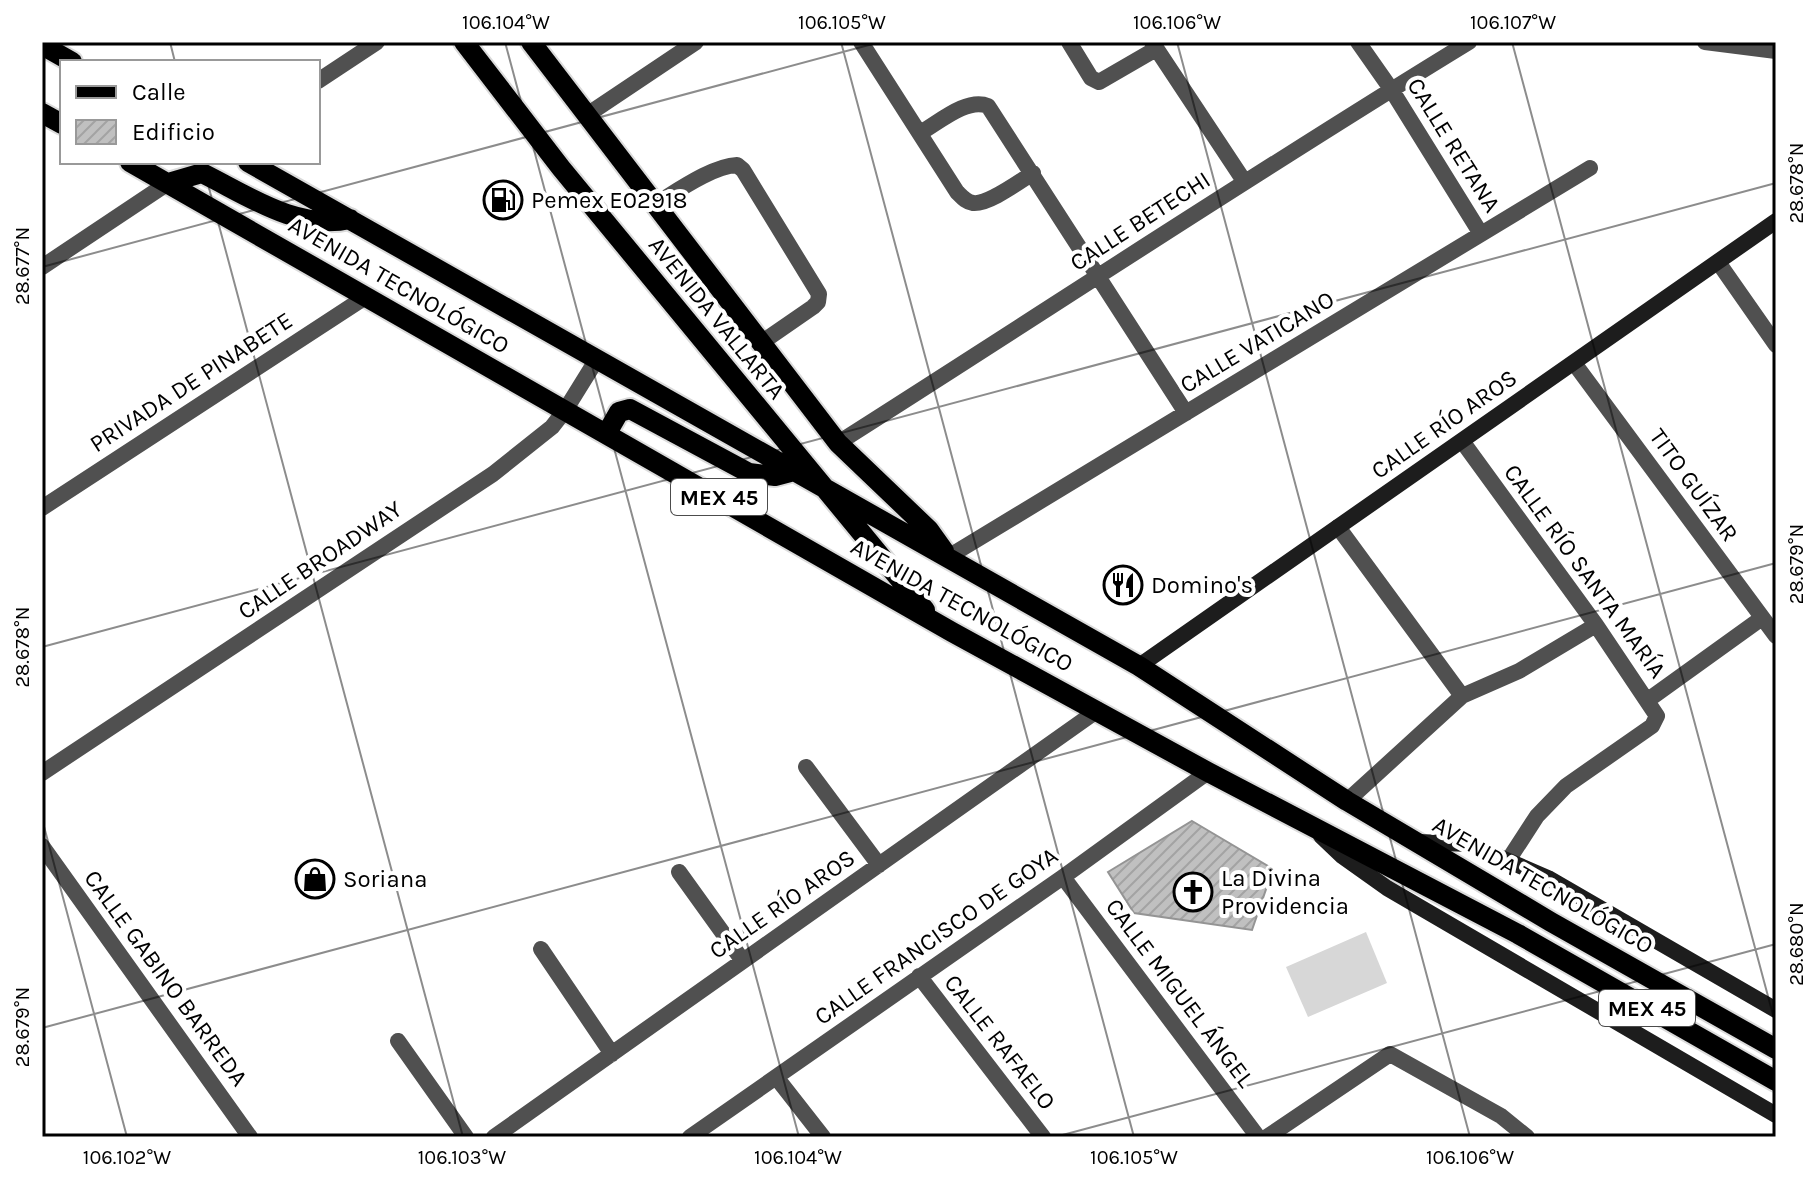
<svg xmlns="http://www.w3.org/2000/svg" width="1818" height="1179" viewBox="0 0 1818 1179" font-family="Karla,sans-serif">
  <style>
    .green { fill: #d7d7d7 }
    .building { fill: url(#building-hatch); stroke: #949494; stroke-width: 2 }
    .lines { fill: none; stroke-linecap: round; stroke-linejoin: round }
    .primary-casing { stroke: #dbdbdb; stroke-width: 24 }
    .street { stroke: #505050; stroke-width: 16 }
    .secondary { stroke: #1d1d1d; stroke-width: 16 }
    .primary { stroke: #000; stroke-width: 20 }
    .ticks { fill: none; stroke: #000; stroke-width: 2; stroke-opacity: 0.45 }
    .labels { text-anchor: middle; stroke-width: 8; stroke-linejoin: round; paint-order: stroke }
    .shield { fill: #fff; stroke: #4c4c4c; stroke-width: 2 }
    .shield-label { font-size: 22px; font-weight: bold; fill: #000 }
    .street-label { font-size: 24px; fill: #000; stroke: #fff }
    .poi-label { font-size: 24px; fill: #000; stroke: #fff; text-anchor: start }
    .neatline { fill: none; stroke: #000; stroke-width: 3 }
    .ticks-label { font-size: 20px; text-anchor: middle; fill: #000 }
  </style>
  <defs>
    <pattern id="building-hatch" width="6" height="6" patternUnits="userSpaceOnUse" patternTransform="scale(2)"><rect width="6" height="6" fill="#c0c0c0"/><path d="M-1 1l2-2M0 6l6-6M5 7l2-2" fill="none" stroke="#a3a3a3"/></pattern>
  </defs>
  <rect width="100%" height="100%" fill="#fff"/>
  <!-- green -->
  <path class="green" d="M1366 932 1387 983 1308 1017 1286 967Z"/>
  <!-- building -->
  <path class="building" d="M1192 821 1273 869 1252 930 1134 913 1108 872Z"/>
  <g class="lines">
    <defs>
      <path id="primary" d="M464 42 561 168 925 610
        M531 42 838 443 929 530 944 551
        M42 45 72 62
        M42 113 62 124
        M130 162 952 632 1208 772 1518 934 1776 1081
        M248 162 1139 666 1347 801 1551 922 1776 1049
        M168 183 202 173C247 195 297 231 350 219
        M607 433 619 412 630 409 749 473 775 476 794 471"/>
    </defs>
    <!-- primary casing -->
    <use href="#primary" class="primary-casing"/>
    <!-- street -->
    <path class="street" d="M861 42 957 192C962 197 966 202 973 203 988 205 1020 181 1033 173
      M1069 42 1091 78 1099 82 1156 49
      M1152 42 1244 181
      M1358 42 1391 89 1481 234
      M1705 42 1776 51
      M318 81 377 42
      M587 115 696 42
      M920 133C938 123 967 97 988 106L1186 413
      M654 205C676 192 712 166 737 165L743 170 819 294 818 302 813 307 761 343
      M1718 262 1776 345
      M42 267 168 183
      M1574 363 1776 636
      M1462 441 1596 625 1657 716 1652 726 1566 786 1537 816 1509 859
      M838 443C1049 309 1256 172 1469 42
      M42 508 367 296
      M1338 527 1462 696
      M948 557 1590 168
      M1648 700 1762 618
      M806 767 879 865
      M42 773 493 474 552 427 566 409 597 359
      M1347 801 1462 696 1519 671 1596 625
      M42 846 250 1137
      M679 872 743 961
      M1063 877 1258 1137
      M541 949 612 1054
      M919 976 1043 1137
      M398 1041 466 1137
      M776 1077 823 1137
      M494 1137 1098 710
      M690 1137 1063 877 1208 772
      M1267 1137 1390 1054 1501 1116 1527 1137"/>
    <!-- secondary -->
    <path class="secondary" d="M1139 666 1776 221
      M1321 836 1342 856 1387 888 1776 1115
      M1419 842 1469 844 1548 878 1776 1010"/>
    <!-- primary -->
    <use href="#primary" class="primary"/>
  </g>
  <!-- ticks -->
  <path class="ticks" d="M170 42 175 62M505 42 799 1137M841 42 1134 1137M1177 42 1470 1137M1512 42 1776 1026M202 162 463 1137M42 267 880 42M42 647 1776 183M42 819 127 1137M42 1028 1776 563M1055 1137 1776 944"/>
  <!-- icons -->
  <defs>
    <symbol id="fuel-ring" viewBox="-11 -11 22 22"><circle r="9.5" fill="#fff" stroke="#000" stroke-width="1.5"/><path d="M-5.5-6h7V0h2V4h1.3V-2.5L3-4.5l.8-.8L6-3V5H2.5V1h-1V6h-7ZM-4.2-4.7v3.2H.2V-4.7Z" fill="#000"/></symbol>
    <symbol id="restaurant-ring" viewBox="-11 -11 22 22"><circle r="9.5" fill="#fff" stroke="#000" stroke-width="1.5"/><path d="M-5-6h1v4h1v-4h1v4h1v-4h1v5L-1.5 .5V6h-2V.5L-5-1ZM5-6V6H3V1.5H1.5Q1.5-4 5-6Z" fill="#000"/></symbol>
    <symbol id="shop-ring" viewBox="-11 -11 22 22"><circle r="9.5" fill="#fff" stroke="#000" stroke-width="1.5"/><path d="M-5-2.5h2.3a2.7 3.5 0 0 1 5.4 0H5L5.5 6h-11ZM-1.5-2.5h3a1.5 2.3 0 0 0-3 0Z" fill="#000"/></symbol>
    <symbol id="church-ring" viewBox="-11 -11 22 22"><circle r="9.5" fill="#fff" stroke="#000" stroke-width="1.5"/><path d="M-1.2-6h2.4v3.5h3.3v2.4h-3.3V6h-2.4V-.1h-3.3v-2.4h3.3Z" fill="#000"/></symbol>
  </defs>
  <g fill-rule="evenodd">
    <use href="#fuel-ring" x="481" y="178" width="44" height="44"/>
    <use href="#restaurant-ring" x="1101" y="563" width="44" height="44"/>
    <use href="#shop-ring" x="293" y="857" width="44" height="44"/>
    <use href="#church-ring" x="1171" y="870" width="44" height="44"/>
  </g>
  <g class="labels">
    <!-- shield labels -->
    <g class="shield">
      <rect x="671" y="479" width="96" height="36" rx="6"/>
      <rect x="1599" y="990" width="96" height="36" rx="6"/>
    </g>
    <g class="shield-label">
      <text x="719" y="505">MEX 45</text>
      <text x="1647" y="1016">MEX 45</text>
    </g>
    <!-- street labels -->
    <g class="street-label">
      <text transform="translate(1454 145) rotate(58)" y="8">CALLE RETANA</text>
      <text transform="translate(1140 221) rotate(-33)" y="8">CALLE BETECHI</text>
      <text transform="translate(399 285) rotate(30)" y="8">AVENIDA TECNOLÓGICO</text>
      <text transform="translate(717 318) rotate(51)" y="8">AVENIDA VALLARTA</text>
      <text transform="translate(1257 342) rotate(-31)" y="8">CALLE VATICANO</text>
      <text transform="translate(191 382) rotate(-33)" y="8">PRIVADA DE PINABETE</text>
      <text transform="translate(1444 424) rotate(-35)" y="8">CALLE RÍO AROS</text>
      <text transform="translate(1694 485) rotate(54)" y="8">TITO GUÍZAR</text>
      <text transform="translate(320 560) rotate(-34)" y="8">CALLE BROADWAY</text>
      <text transform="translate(1585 571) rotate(54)" y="8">CALLE RÍO SANTA MARÍA</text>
      <text transform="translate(962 605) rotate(29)" y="8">AVENIDA TECNOLÓGICO</text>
      <text transform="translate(1543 885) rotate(30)" y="8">AVENIDA TECNOLÓGICO</text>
      <text transform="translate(782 904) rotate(-35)" y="8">CALLE RÍO AROS</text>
      <text transform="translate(936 936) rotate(-35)" y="8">CALLE FRANCISCO DE GOYA</text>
      <text transform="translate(166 978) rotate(54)" y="8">CALLE GABINO BARREDA</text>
      <text transform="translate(1180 993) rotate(53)" y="8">CALLE MIGUEL ÁNGEL</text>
      <text transform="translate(1000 1042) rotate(52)" y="8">CALLE RAFAELO</text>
    </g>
    <!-- poi labels -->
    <g class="poi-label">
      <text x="531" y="208">Pemex E02918</text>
      <text x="1151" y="593">Domino's</text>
      <text x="1221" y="886">La Divina<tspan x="1221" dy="28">Providencia</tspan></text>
      <text x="343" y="887">Soriana</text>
    </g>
  </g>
  <!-- border -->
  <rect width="1818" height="1179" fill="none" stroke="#ffffff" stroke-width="88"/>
  <!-- legend -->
  <rect x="60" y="60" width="260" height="104" fill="#ffffff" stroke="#999999" stroke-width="2"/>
  <rect x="76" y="86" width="40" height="12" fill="#000000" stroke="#999999" stroke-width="2"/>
  <text x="132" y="100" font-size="24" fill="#000000">Calle</text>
  <rect x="76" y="120" width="40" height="24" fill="url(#building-hatch)" stroke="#999999" stroke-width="2"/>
  <text x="132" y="140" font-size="24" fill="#000000">Edificio</text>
  <rect x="44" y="44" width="1730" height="1091" class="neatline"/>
  <g class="ticks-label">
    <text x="506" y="29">106.104°W</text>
    <text x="842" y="29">106.105°W</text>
    <text x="1177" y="29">106.106°W</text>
    <text x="1513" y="29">106.107°W</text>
    <text transform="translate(1796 183) rotate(-90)" y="7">28.678°N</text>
    <text transform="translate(22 266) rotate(-90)" y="7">28.677°N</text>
    <text transform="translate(1796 564) rotate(-90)" y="7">28.679°N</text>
    <text transform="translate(22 647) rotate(-90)" y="7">28.678°N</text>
    <text transform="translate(1796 944) rotate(-90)" y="7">28.680°N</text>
    <text transform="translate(22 1027) rotate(-90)" y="7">28.679°N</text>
    <text x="127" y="1164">106.102°W</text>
    <text x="462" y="1164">106.103°W</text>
    <text x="798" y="1164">106.104°W</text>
    <text x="1134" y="1164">106.105°W</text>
    <text x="1470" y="1164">106.106°W</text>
  </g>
</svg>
